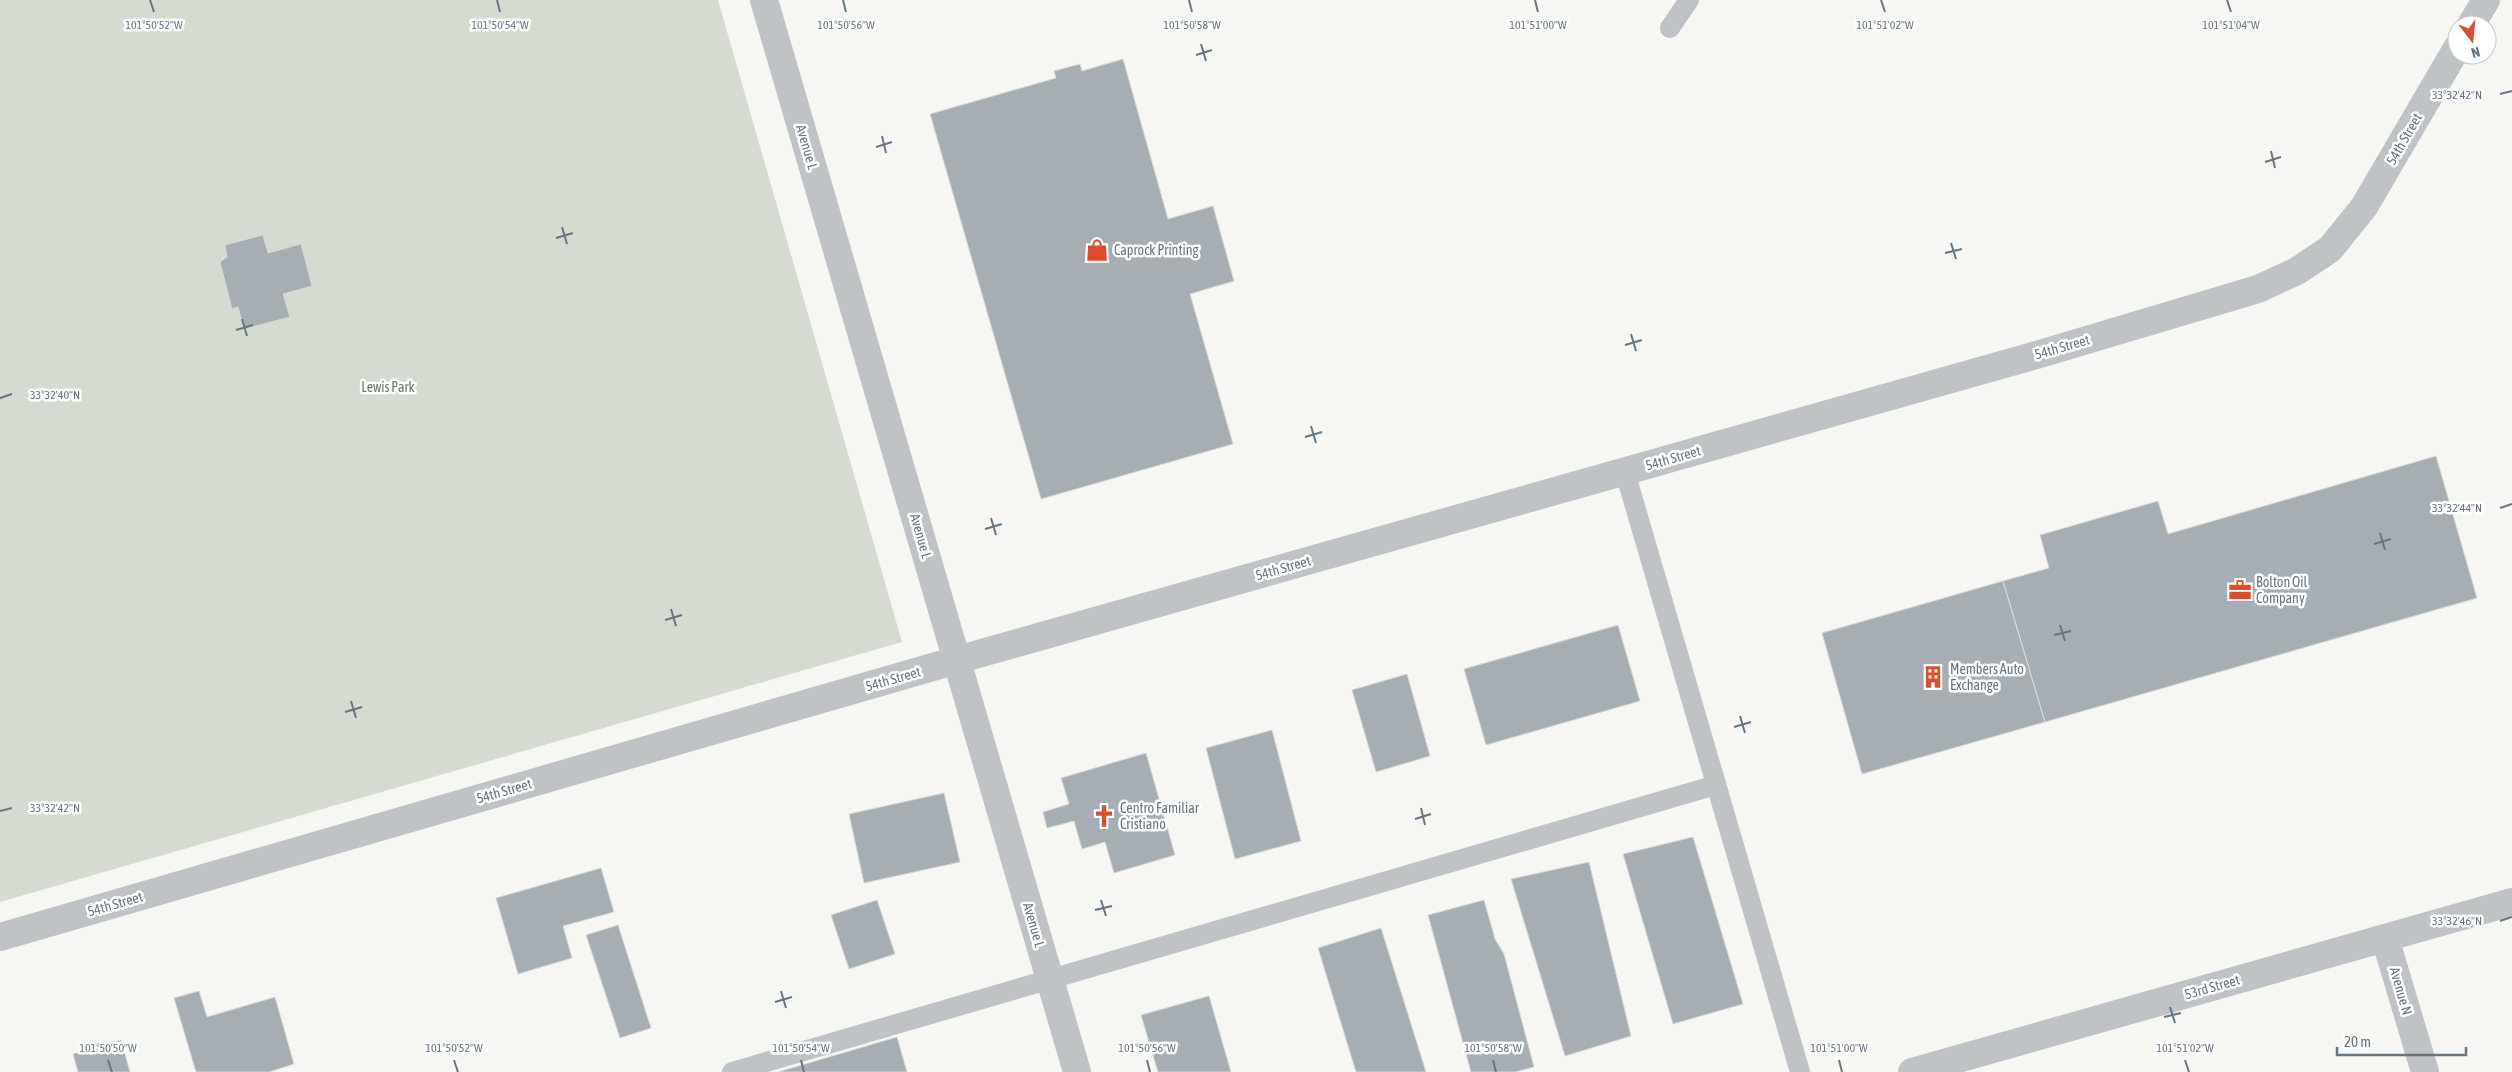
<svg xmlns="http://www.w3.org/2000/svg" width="2512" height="1072" viewBox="0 0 2512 1072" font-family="'Asap Condensed',sans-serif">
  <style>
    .green { fill: #d6dbd2 }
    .building { fill: #a6aeb4; stroke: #d7d7d5 }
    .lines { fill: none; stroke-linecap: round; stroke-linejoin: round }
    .service { stroke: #bfc3c6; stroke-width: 20 }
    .minor { stroke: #bfc3c6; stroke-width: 28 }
    .ticks { fill: none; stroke: #667783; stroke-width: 2 }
    .labels { text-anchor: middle; stroke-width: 5; stroke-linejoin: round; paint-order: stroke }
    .street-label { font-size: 14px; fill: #667783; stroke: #fff }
    .poi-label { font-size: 14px; fill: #667783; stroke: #fff; text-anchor: start }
    .park-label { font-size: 14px; fill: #6a7a64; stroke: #fff }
    .ticks-label { font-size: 12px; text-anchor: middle; fill: #667783; stroke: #fff; stroke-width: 5; stroke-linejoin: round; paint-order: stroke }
  </style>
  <rect width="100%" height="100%" fill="#f6f6f3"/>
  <!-- green -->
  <path class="green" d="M0 0H718L902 642 0 902Z"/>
  <!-- building -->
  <path class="building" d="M1123 59 1168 219 1213 206 1234 281 1190 294 1233 444 1041 499 930 114 1056 78 1054 71 1080 64 1082 71Z
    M263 235 268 253 301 244 312 286 283 294 290 317 244 329 238 307 232 309 220 262 227 257 225 245Z
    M2436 456 2477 598 2045 722 2003 581 2049 568 2040 535 2158 501 2168 534Z
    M2003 581 2045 722 1862 774 1822 633Z
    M1618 625 1640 701 1486 745 1464 669Z
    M1407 674 1430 756 1376 772 1352 690Z
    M1272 730 1301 841 1235 859 1206 748Z
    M1146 753 1175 855 1114 873 1105 842 1082 849 1074 821 1047 828 1043 812 1069 804 1061 778Z
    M944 793 960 862 864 883 849 814Z
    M1693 837 1743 1004 1673 1024 1623 854Z
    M1589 862 1631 1036 1565 1056 1511 879Z
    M601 868 614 912 563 926 572 958 518 974 496 898Z
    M877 900 895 954 849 969 831 915Z
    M1484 900 1495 939 1504 954 1534 1067 1515 1072H1471L1428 915Z
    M618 925 651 1028 620 1038 586 935Z
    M1381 928 1426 1072H1356L1318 948Z
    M199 991 207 1017 275 997 294 1064 269 1072H196L174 998Z
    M1209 996 1231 1072H1158L1141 1015Z
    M897 1037 907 1072H778Z
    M121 1040 130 1072H78L73 1054Z"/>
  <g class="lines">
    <!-- service -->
    <path class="service" d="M1670 28 1689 0
      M1625 472 1800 1072
      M732 1072 1716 785"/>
    <!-- minor -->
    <path class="minor" d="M764 0 1077 1072
      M2471 25 2486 0
      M0 937 957 660 2033 356 2258 289 2297 271 2330 249 2364 207 2457 48
      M2385 938 2425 1072
      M1912 1072 2512 902"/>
  </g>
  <!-- ticks -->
  <path class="ticks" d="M150 0 154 12M497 0 500 12M843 0 846 12M1189 0 1192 12M1535 0 1538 12M1881 0 1885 12M2227 0 2231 12M1201 44 1206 61M1196 55 1212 50M2500 94 2512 91M882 136 886 153M876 147 892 142M2271 151 2275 168M2265 162 2281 157M562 227 567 244M556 238 573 233M1951 243 1956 259M1945 253 1962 249M242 319 247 336M236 330 253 325M1631 334 1636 351M1625 345 1642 340M0 398 12 394M1311 426 1316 443M1305 437 1322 432M2500 508 2512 504M991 518 996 535M985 529 1002 524M2380 533 2385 550M2374 544 2391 539M671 609 676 626M665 620 682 615M2060 625 2065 641M2054 635 2071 631M351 701 356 718M345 712 362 707M1740 716 1745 733M1734 727 1751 722M1421 808 1425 825M0 811 12 808M1415 819 1431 814M1101 900 1106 916M1095 910 1112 906M2500 921 2512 917M781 991 786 1008M775 1002 792 997M2170 1007 2175 1023M2164 1017 2181 1013M108 1060 112 1072M454 1060 458 1072M801 1060 804 1072M1147 1060 1150 1072M1493 1060 1496 1072M1839 1060 1842 1072M2185 1060 2189 1072"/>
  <!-- icons -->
  <defs>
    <symbol id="shop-bare" viewBox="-9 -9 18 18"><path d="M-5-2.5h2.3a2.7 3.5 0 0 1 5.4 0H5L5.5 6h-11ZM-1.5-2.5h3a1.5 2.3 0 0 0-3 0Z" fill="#df4c2a" stroke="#fff" stroke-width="2.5" paint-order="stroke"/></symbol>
    <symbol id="office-bare" viewBox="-9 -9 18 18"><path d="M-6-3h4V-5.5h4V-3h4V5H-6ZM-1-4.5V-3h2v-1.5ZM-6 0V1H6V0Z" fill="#df4c2a" stroke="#fff" stroke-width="2.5" paint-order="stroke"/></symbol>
    <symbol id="building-bare" viewBox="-9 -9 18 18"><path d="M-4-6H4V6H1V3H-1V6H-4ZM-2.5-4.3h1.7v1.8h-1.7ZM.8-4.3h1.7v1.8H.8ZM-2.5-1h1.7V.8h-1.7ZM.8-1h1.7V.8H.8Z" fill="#df4c2a" stroke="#fff" stroke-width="2.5" paint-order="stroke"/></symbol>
    <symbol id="church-bare" viewBox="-9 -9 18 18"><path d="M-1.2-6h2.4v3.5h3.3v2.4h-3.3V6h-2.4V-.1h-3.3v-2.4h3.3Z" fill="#df4c2a" stroke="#fff" stroke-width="2.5" paint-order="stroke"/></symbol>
  </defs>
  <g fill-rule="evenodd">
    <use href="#shop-bare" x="1081" y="234" width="32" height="32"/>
    <use href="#office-bare" x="2224" y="574" width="32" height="32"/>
    <use href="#building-bare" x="1917" y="661" width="32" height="32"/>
    <use href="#church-bare" x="1088" y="800" width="32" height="32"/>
  </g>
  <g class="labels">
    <!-- street labels -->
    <g class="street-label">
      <text transform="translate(2404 139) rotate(-60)" y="5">54th Street</text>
      <text transform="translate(807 147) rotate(74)" y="5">Avenue L</text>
      <text transform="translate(2062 347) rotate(-16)" y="5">54th Street</text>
      <text transform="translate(1673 458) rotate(-16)" y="5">54th Street</text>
      <text transform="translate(921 536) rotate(74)" y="5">Avenue L</text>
      <text transform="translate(1283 568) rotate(-16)" y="5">54th Street</text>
      <text transform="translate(893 679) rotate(-16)" y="5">54th Street</text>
      <text transform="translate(504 791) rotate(-16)" y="5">54th Street</text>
      <text transform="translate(115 904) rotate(-16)" y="5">54th Street</text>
      <text transform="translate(1034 925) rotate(74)" y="5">Avenue L</text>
      <text transform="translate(2212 987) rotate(-16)" y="5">53rd Street</text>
      <text transform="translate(2401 991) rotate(74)" y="5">Avenue N</text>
    </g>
    <!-- poi labels -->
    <g class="poi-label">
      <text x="1114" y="255">Caprock Printing</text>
      <text x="2256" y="587">Bolton Oil<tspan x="2256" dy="16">Company</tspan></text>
      <text x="1950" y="674">Members Auto<tspan x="1950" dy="16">Exchange</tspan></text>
      <text x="1120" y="813">Centro Familiar<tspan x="1120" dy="16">Cristiano</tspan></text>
    </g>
    <!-- park labels -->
    <g class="park-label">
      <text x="388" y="392">Lewis Park</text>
    </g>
  </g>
  <g class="ticks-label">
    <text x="154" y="29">101°50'52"W</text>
    <text x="500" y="29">101°50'54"W</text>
    <text x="846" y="29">101°50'56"W</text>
    <text x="1192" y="29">101°50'58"W</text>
    <text x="1538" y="29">101°51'00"W</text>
    <text x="1885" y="29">101°51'02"W</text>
    <text x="2231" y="29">101°51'04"W</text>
    <text x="2457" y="99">33°32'42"N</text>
    <text x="55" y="399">33°32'40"N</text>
    <text x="2457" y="512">33°32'44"N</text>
    <text x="55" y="812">33°32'42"N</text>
    <text x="2457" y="925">33°32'46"N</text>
    <text x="108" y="1052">101°50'50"W</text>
    <text x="454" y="1052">101°50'52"W</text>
    <text x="801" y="1052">101°50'54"W</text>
    <text x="1147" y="1052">101°50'56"W</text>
    <text x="1493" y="1052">101°50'58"W</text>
    <text x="1839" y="1052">101°51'00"W</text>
    <text x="2185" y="1052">101°51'02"W</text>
  </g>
  <!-- north arrow -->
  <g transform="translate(2472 40) rotate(164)"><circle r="24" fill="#ffffff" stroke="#c2c9cd"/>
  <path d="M0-4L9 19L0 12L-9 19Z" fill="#df4c2a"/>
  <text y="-8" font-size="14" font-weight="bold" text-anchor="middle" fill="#667783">N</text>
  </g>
  <!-- scale -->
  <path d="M2337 1047v8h129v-8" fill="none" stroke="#667783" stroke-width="2.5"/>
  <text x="2344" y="1047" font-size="15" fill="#667783" stroke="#ffffff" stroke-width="4" paint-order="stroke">20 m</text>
</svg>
